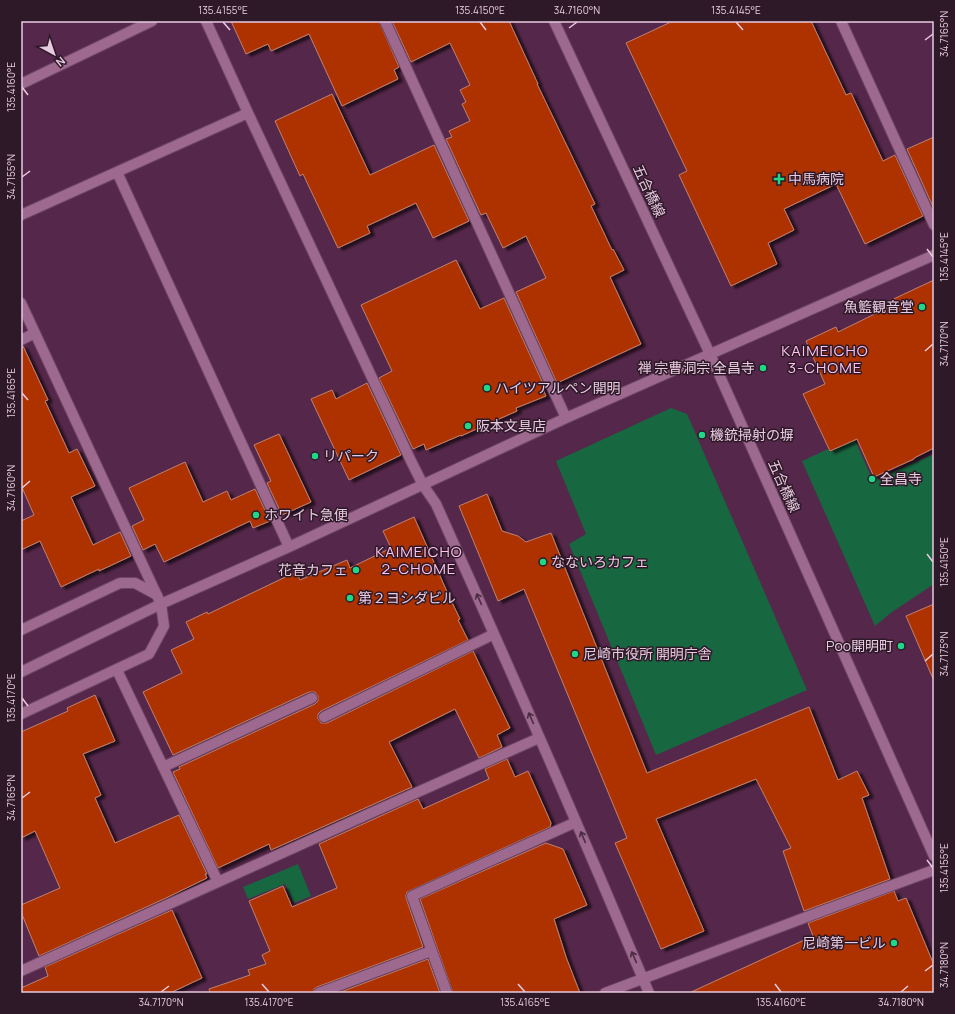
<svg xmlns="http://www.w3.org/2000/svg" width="955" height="1014" viewBox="0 0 955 1014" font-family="Manrope,'Noto Sans JP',sans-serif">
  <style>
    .green { fill: #176740 }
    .building { fill: #ad3305; stroke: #c1806e; filter: url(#shadow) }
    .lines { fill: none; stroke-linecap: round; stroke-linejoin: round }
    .minor-casing { stroke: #6e4564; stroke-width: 12 }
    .minor { stroke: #9e698f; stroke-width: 10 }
    .oneway { stroke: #4a2d42 }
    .ticks { fill: none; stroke: #e8cadf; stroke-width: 1.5 }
    .poi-dot { fill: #1fd887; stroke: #2e1929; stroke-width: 1.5 }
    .labels { text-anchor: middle; stroke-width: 3; stroke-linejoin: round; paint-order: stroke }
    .poi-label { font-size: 14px; fill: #e8cadf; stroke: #2e1929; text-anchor: start }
    .street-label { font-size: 14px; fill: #e8cadf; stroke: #2e1929 }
    .neighbourhood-label { font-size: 15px; letter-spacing: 1px; fill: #ffc4ee; stroke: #2e1929 }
    .neatline { fill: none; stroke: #e8cadf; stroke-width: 1.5 }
    .ticks-label { font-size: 10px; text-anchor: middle; fill: #e8cadf }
  </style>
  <defs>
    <filter id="shadow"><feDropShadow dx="4.5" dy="2.5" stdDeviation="1" flood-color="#0009"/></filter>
  </defs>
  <rect width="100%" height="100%" fill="#55274a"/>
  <!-- green -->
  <path class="green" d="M671 408 687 414 807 690 656 755 569 544 586 534 556 461Z
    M855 440 873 481 934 454V584L892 612 875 626 802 461 828 449 830 452Z
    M298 864 311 896 294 903 285 884 248 899 243 887Z"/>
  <!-- building -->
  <path class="building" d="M231 21H379L399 67 394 70 398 79 342 106 309 34 271 51 268 44 246 54Z
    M392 21H509L538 84H537L595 204 591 206 612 250 613 249 624 270 610 277 641 344 557 383 516 292 546 278 526 236 503 248 486 213 481 215 446 139 452 137 449 131 470 121 462 104 466 102 460 90 470 85 450 43 411 62Z
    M673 21H811L846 95 851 93 883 161 895 155 923 216 865 244 836 184 784 209 794 230 768 243 777 264 731 286 679 175 687 171 626 43Z
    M332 94 370 175 434 145 469 221 433 238 416 203 367 226 370 233 338 248 303 174 300 176 275 121Z
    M934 137V209L907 149Z
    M456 260 480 309 504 298 545 388 543 389 546 396 516 408 517 411 461 436V435L426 450 424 444 413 449 379 378 392 371 361 305Z
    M934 280V448L914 458V459L874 477 857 439 830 451 803 394 825 384 806 341 836 327 838 332 887 308 885 303Z
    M21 346H23L48 400 45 401 69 453 77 449 95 486 71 497 93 545 120 532 131 556 99 571V569L61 587 40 541 21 550V521L34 515 21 485Z
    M367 383 401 455 349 480 311 399 332 390 336 399Z
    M279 434 311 502 282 515 267 483 271 481 254 445Z
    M185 462 203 502 227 491 231 500 255 489 270 521 253 528 250 521 164 562 155 544 143 550 132 526 144 520 129 488Z
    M487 494 502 531 518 536 526 542 551 533 647 773 809 707 838 780 857 771 869 795 862 798 890 879 804 911 783 851 791 848 756 779 656 819 704 931 661 949 615 843 627 838 524 589 498 601 459 506Z
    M414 517 448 594 460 619 458 620 468 640 321 711 318 714V719L321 723H327L473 651 510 728 497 735 502 747 479 758 455 709 389 742 412 787 271 850 269 844 218 868 173 772 180 769 179 767 315 704 318 701V696L315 692H309L173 755 143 692 182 673 171 650 194 639 186 622 207 612 208 614 296 572 300 580 347 560 350 568 391 548 383 531Z
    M934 604V681L906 616Z
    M95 695 115 741 83 754 101 795 95 798 115 843 179 815 207 874H205L207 878 166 898 39 956 21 912V905L60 888 35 831 21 838V732L68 711 67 708Z
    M507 759 515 777 528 771 551 823 550 827 407 892 406 895V898L423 947 317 987 314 989 313 993H210L209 989 250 975 248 970 266 964 262 955 270 951 249 901 283 886 292 907 337 888 319 844 418 799 423 809 489 779 485 769Z
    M546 843 563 849 587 905 554 919 566 957 580 993H453L420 899Z
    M894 891 898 901 906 898 934 965V993H689L813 936 808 923Z
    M172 910 202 978 170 993H21V988L48 976 45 967Z
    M428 959 440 993H338Z"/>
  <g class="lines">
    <defs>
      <path id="minor" d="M206 21 248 113 411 461 423 485 436 504C509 666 580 829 649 993
        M385 21 566 418
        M554 21 710 354 934 856
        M841 21 934 225
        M21 84 152 21
        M117 172 289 547
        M21 215 248 113
        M21 303 153 587 161 604 164 626 149 654 21 714
        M21 340 35 333
        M21 630 120 583H135L157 595
        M117 670 218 882
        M21 672 161 604 289 547 566 418 934 255
        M324 717 494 634
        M163 767 312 698
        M21 971 373 812 539 738
        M319 993 431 951
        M447 993 412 896 576 822
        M605 993 825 910 934 870"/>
    </defs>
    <!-- minor casing -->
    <use href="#minor" class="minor-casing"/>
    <!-- minor -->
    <use href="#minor" class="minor"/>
  </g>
  <!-- one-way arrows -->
  <defs><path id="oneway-shaft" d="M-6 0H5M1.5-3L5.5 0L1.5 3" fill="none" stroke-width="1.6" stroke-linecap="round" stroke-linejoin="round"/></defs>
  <g class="oneway">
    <use href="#oneway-shaft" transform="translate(479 599) rotate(-114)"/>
    <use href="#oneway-shaft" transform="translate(531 718) rotate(-114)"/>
    <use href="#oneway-shaft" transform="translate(583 837) rotate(-113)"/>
    <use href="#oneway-shaft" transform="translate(634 957) rotate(-113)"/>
  </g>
  <!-- ticks -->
  <path class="ticks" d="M223 22 230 30M480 22 486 30M736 22 743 30M569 28 577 22M925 40 933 34M22 87 28 95M22 177 30 171M927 249 933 257M925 351 933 344M22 393 28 400M22 488 30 481M927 554 933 562M925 661 933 654M22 698 28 706M22 798 30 792M927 860 933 868M925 971 933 965M262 984 269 992M518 984 525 992M775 984 781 992M161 992 169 986M901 992 908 986"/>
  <!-- markers -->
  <g class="poi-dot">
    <path d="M777 173h4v4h4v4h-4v4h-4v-4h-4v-4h4z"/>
    <circle cx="922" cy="307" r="4"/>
    <circle cx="763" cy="368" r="4"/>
    <circle cx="487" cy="388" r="4"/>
    <circle cx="468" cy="426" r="4"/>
    <circle cx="702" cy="435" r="4"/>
    <circle cx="315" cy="456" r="4"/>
    <circle cx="872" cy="479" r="4"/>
    <circle cx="256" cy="515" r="4"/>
    <circle cx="543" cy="562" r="4"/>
    <circle cx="356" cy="570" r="4"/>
    <circle cx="350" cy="598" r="4"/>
    <circle cx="901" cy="646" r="4"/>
    <circle cx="575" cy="654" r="4"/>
    <circle cx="894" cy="943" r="4"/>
  </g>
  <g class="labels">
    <!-- poi labels -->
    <g class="poi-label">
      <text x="788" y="184">中馬病院</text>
      <text x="914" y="312" text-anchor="end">魚籃観音堂</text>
      <text x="755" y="373" text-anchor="end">禅 宗曹洞宗 全昌寺</text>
      <text x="495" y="393">ハイツアルペン開明</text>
      <text x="476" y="431">阪本文具店</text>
      <text x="710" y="440">機銃掃射の塀</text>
      <text x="323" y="461">リパーク</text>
      <text x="880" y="484">全昌寺</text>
      <text x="264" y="520">ホワイト急便</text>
      <text x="551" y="567">なないろカフェ</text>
      <text x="348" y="575" text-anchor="end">花音カフェ</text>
      <text x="358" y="603">第２ヨシダビル</text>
      <text x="893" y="651" text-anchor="end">Poo開明町</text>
      <text x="583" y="659">尼崎市役所 開明庁舎</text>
      <text x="886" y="948" text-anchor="end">尼崎第一ビル</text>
    </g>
    <!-- street labels -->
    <g class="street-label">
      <text transform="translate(649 191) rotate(65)" y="5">五合橋線</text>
      <text transform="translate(784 486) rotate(66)" y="5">五合橋線</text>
    </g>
    <!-- neighbourhood labels -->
    <g class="neighbourhood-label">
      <text x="825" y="356">KAIMEICHO<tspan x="825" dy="17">3-CHOME</tspan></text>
      <text x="419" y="557">KAIMEICHO<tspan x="419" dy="17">2-CHOME</tspan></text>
    </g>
  </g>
  <!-- border -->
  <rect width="955" height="1014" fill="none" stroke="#2e1929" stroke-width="44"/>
  <!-- north arrow -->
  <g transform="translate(54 54) rotate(140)" stroke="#2e1929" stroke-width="3" paint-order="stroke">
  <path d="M0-3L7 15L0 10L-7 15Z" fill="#e8cadf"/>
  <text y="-6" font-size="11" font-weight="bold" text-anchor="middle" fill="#e8cadf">N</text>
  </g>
  <rect x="22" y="22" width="911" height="970" class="neatline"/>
  <g class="ticks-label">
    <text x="223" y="14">135.4155°E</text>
    <text x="480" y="14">135.4150°E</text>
    <text x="577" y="14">34.7160°N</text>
    <text x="736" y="14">135.4145°E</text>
    <text transform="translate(944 34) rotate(-90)" y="4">34.7165°N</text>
    <text transform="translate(11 87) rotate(-90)" y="4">135.4160°E</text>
    <text transform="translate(11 177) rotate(-90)" y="4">34.7155°N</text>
    <text transform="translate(944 257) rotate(-90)" y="4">135.4145°E</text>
    <text transform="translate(944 344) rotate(-90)" y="4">34.7170°N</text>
    <text transform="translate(11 393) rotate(-90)" y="4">135.4165°E</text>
    <text transform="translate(11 488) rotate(-90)" y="4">34.7160°N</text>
    <text transform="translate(944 562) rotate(-90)" y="4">135.4150°E</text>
    <text transform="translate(944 654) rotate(-90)" y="4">34.7175°N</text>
    <text transform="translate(11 698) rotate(-90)" y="4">135.4170°E</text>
    <text transform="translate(11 798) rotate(-90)" y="4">34.7165°N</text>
    <text transform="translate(944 868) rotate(-90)" y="4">135.4155°E</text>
    <text transform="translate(944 965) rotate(-90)" y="4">34.7180°N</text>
    <text x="161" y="1006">34.7170°N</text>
    <text x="269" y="1006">135.4170°E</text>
    <text x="525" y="1006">135.4165°E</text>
    <text x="781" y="1006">135.4160°E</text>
    <text x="901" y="1006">34.7180°N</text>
  </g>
</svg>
